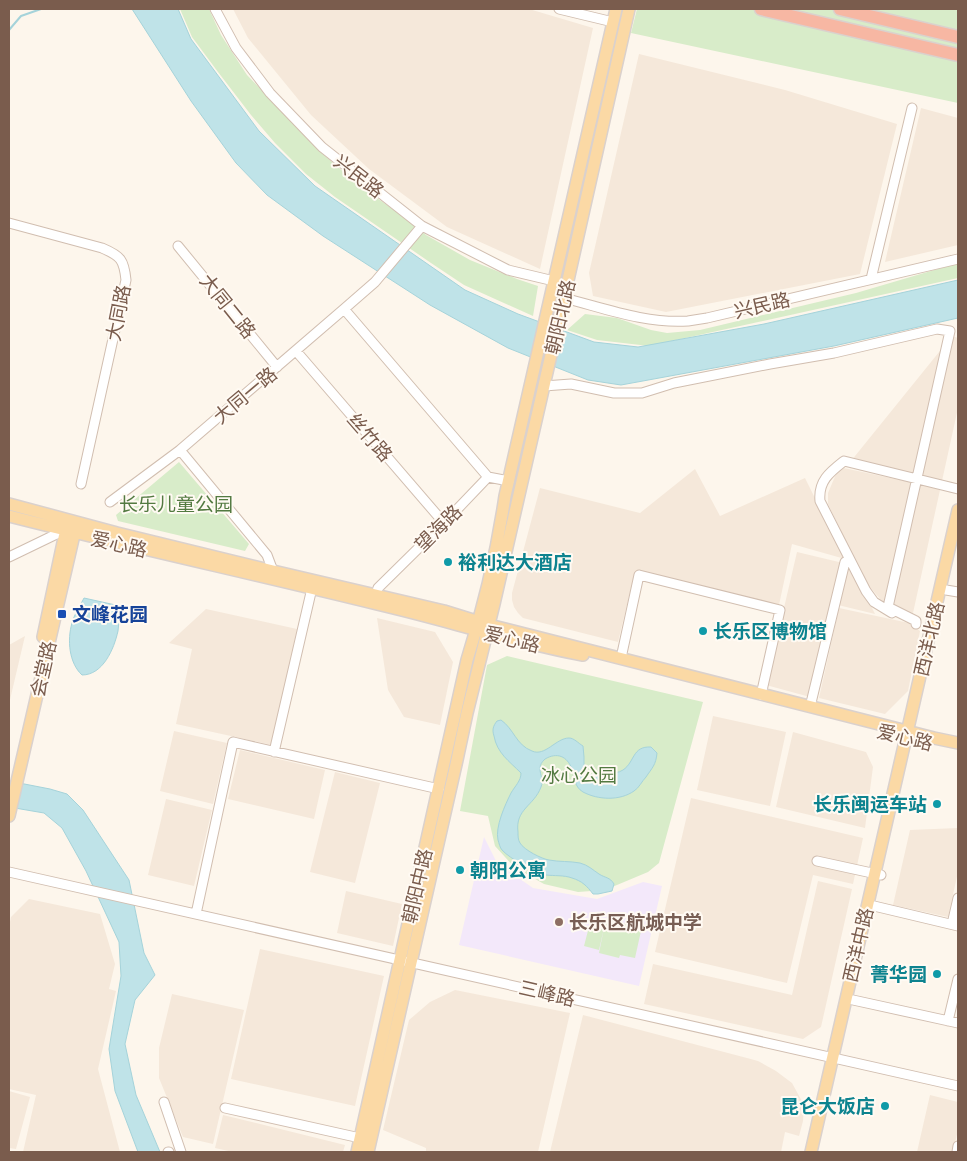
<svg xmlns="http://www.w3.org/2000/svg" width="967" height="1161" viewBox="0 0 967 1161" font-family="'PT Sans Narrow','Noto Sans SC',sans-serif">
  <style>
    .residential { fill: #f5e8da }
    .education { fill: #f3e8fa }
    .green { fill: #d8ecc9 }
    .water { fill: #bfe3e8; stroke: #a5d3da }
    .lines { fill: none; stroke-linecap: round; stroke-linejoin: round }
    .stream { stroke: #a5d3da; stroke-width: 2 }
    .minor-casing { stroke: #d1beb0; stroke-width: 11 }
    .major-casing { stroke: #dad1cd; stroke-width: 14 }
    .highway-casing { stroke: #dad1cd; stroke-width: 15 }
    .minor { stroke: #fff; stroke-width: 9 }
    .major { stroke: #fbd9a5; stroke-width: 11 }
    .highway { stroke: #f7b7a3; stroke-width: 12 }
    .culture-dot { fill: #0f9aa8; stroke: #fffaf3; stroke-width: 2 }
    .transit-dot { fill: #1a4fb4; stroke: #fffaf3; stroke-width: 2 }
    .education-dot { fill: #8d6e63; stroke: #fffaf3; stroke-width: 2 }
    .labels { text-anchor: middle; stroke-width: 4; stroke-linejoin: round; paint-order: stroke }
    .street-label { font-size: 19px; fill: #7a5c4d; stroke: #fffaf3 }
    .park-label { font-size: 19px; fill: #537a41; stroke: #fffaf3 }
    .culture-label { font-size: 19px; font-weight: bold; fill: #0d838f; stroke: #fffaf3; text-anchor: start }
    .transit-label { font-size: 19px; font-weight: bold; fill: #164399; stroke: #fffaf3; text-anchor: start }
    .education-label { font-size: 19px; font-weight: bold; fill: #785e54; stroke: #fffaf3; text-anchor: start }
  </style>
  <rect width="100%" height="100%" fill="#fdf6ec"/>
  <!-- residential -->
  <path class="residential" d="M233 9H529L593 28 540 269 447 227 369 169 311 115 248 38Z
    M639 54 785 90 897 124 860 274 666 312 593 296 589 273Z
    M921 108 958 118V245L885 262Z
    M952 336 958 338V408L913 613 891 607 921 477 851 461Z
    M839 467 914 483 886 606 864 580 828 504V493Z
    M695 469 720 516 805 478 845 559 792 544 779 605 635 571 618 642 523 618 518 613 514 607 512 600V593L540 488 640 513Z
    M797 552 843 563 810 697 766 685Z
    M848 568 853 569 875 614 838 605Z
    M839 608 909 623 920 631 908 691 885 714 819 698Z
    M206 609 297 629 272 745 176 724 192 649 169 643Z
    M377 618 435 632 453 662 440 725 404 717 388 690Z
    M25 636 9 704V645Z
    M713 716 786 732 770 806 697 790Z
    M174 731 227 743 213 804 160 791Z
    M793 732 866 752 873 767 865 828 776 807Z
    M240 750 325 770 314 819 228 799Z
    M335 772 380 783 355 883 310 872Z
    M691 798 863 838 853 884 813 875 787 983 655 952Z
    M166 799 212 810 194 886 148 875Z
    M958 828V872L948 917 893 905 910 830Z
    M818 881 852 889 821 1027 803 1039 644 1004 653 964 792 995Z
    M346 891 402 904 393 946 337 933Z
    M29 899 100 914 115 964 109 989 116 991 98 1069 120 1152H23L36 1095 9 1089V927L11 917Z
    M260 949 384 976 355 1106 231 1079Z
    M455 990 570 1013 538 1152H426V1148L383 1130 409 1020 430 1002Z
    M172 994 244 1010 213 1144 183 1137 159 1078V1048Z
    M583 1015 747 1058 758 1061 776 1071 792 1083 804 1105 803 1121 799 1136 785 1132 781 1152H550Z
    M9 1091 30 1097 16 1149 9 1148Z
    M930 1095 958 1102V1130L953 1152H917Z
    M223 1115 345 1145 343 1152H233L215 1148Z"/>
  <!-- education -->
  <path class="education" d="M484 837 497 863 533 888 597 899 643 882 662 886 639 986 459 945Z"/>
  <!-- green -->
  <path class="green" d="M180 9H209L221 35 247 75 324 155 360 186 404 217 426 235 470 260 517 279 538 286 533 316 464 285 431 263 335 197 306 174 275 143 251 115 218 72 192 37Z
    M637 9H958V103L631 33Z
    M958 263V278L649 346 597 340 567 330 585 314 617 318 651 330 667 333 700 330 856 293Z
    M179 462 249 544 245 551 118 521 116 515Z
    M507 656 703 702 659 863 648 872 605 890 578 892 544 884 514 867 495 846 488 816 460 811 487 665Z
    M591 919 606 923 607 919 627 924V928L641 931 635 958 620 955 619 958 599 953 604 928 599 950 584 946Z"/>
  <!-- water -->
  <path class="water" d="M132 9H178L191 39 259 131 315 186 465 290 518 314 594 342 638 347 764 324 958 280V318L834 346 621 385 588 380 508 348 430 305 323 236 267 195 236 163 191 101Z
    M84 598 120 606C119 615 119 623 118 631 114 649 103 675 82 675 69 663 67 640 72 623 74 615 80 606 84 598Z
    M501 720C514 729 516 745 532 751 545 757 556 738 569 738 574 738 578 743 583 746L584 757V768L586 773 592 775C595 775 597 774 600 773 608 770 613 776 623 770 635 762 632 746 651 747L657 753C656 765 652 768 646 777 642 781 639 788 634 791 620 801 598 800 583 792 573 786 576 777 572 769 567 756 557 752 545 759 542 762 540 764 540 769 540 775 544 780 541 787 534 806 515 809 518 832 518 836 518 840 520 843 524 850 542 859 549 860 559 862 570 861 580 863 588 865 593 870 599 874 605 878 610 877 614 884L612 891 598 894H593C587 886 582 881 572 878 564 875 554 876 546 875 535 872 510 859 502 850 500 848 499 843 498 840 495 827 505 805 511 793 515 786 521 781 521 773 509 761 497 753 494 736 492 730 493 726 497 721Z
    M9 781 50 789 67 794 83 810 129 880 144 953 155 975 135 1000 125 1044 136 1095 160 1152H138L115 1091 109 1049 121 976 119 942 86 871 62 828 44 813 9 807Z"/>
  <g class="lines">
    <!-- stream -->
    <path class="stream" d="M9 30 21 16 41 9"/>
    <defs>
      <path id="minor" d="M215 9 236 48 270 93 322 147 422 226 508 270 554 281
        M559 9 613 22
        M9 223 102 248C121 256 124 260 126 280L81 484
        M178 246 277 367
        M871 279 912 108
        M564 298C604 308 646 324 688 321 694 320 701 319 707 318L958 259
        M344 309 488 477
        M296 351 444 523
        M544 386 571 384 614 393H642L674 383 770 364 834 353 937 329 950 331 888 607 916 621V624
        M180 450 267 555 273 571
        M110 502 180 450 344 309 375 282 422 226
        M9 557 69 528
        M946 590 958 592
        M376 595 378 588 444 523 488 477 509 481
        M892 613 874 602 866 591 820 501C818 481 830 472 844 461L958 489
        M621 658 639 575 780 610 761 695
        M810 707 845 562
        M274 752 312 588
        M817 861 881 875
        M9 872 958 1086
        M874 906 958 926
        M196 914 233 742 439 789
        M952 924 958 898
        M853 1000 958 1023
        M948 1021 958 979
        M164 1102 181 1152
        M225 1108 360 1138
        M168 1152H169
        M957 1152 958 1146"/>
      <path id="major" d="M9 504 117 533 273 571 444 611 489 625 934 738 958 743
        M9 516C131 547 255 574 377 604 446 620 513 642 583 655
        M43 637 67 524
        M9 816 76 526
        M357 1152 467 660C484 606 497 551 505 496L616 9
        M368 1152 457 760 467 713 494 604 564 298 629 9
        M811 1152 958 510"/>
      <path id="highway" d="M761 9 958 55
        M840 9 958 37"/>
    </defs>
    <!-- minor casing -->
    <use href="#minor" class="minor-casing"/>
    <!-- major casing -->
    <use href="#major" class="major-casing"/>
    <!-- highway casing -->
    <use href="#highway" class="highway-casing"/>
    <!-- minor -->
    <use href="#minor" class="minor"/>
    <!-- major -->
    <use href="#major" class="major"/>
    <!-- highway -->
    <use href="#highway" class="highway"/>
  </g>
  <!-- markers -->
  <g class="culture-dot">
    <circle cx="448" cy="562" r="5"/>
    <circle cx="703" cy="631" r="5"/>
    <circle cx="937" cy="804" r="5"/>
    <circle cx="460" cy="870" r="5"/>
    <circle cx="937" cy="974" r="5"/>
    <circle cx="885" cy="1106" r="5"/>
  </g>
  <rect class="transit-dot" x="57" y="609" width="10" height="10" rx="2.5"/>
  <circle class="education-dot" cx="559" cy="922" r="5"/>
  <g class="labels">
    <!-- street labels -->
    <g class="street-label">
      <text transform="translate(359 176) rotate(38)" y="7">兴民路</text>
      <text transform="translate(762 305) rotate(-13)" y="7">兴民路</text>
      <text transform="translate(228 306) rotate(51)" y="7">大同二路</text>
      <text transform="translate(118 313) rotate(-79)" y="7">大同路</text>
      <text transform="translate(560 317) rotate(-77)" y="7">朝阳北路</text>
      <text transform="translate(245 395) rotate(-40)" y="7">大同一路</text>
      <text transform="translate(370 437) rotate(49)" y="7">丝竹路</text>
      <text transform="translate(438 528) rotate(-45)" y="7">望海路</text>
      <text transform="translate(119 544) rotate(13)" y="7">爱心路</text>
      <text transform="translate(512 639) rotate(14)" y="7">爱心路</text>
      <text transform="translate(929 639) rotate(-77)" y="7">西洋北路</text>
      <text transform="translate(43 669) rotate(-77)" y="7">会堂路</text>
      <text transform="translate(905 737) rotate(14)" y="7">爱心路</text>
      <text transform="translate(417 886) rotate(-77)" y="7">朝阳中路</text>
      <text transform="translate(858 945) rotate(-77)" y="7">西洋中路</text>
      <text transform="translate(547 993) rotate(13)" y="7">三峰路</text>
    </g>
    <!-- park labels -->
    <g class="park-label">
      <text x="176" y="511">长乐儿童公园</text>
      <text x="579" y="782">冰心公园</text>
    </g>
    <!-- culture labels -->
    <g class="culture-label">
      <text x="458" y="569">裕利达大酒店</text>
      <text x="713" y="638">长乐区博物馆</text>
      <text x="927" y="811" text-anchor="end">长乐闽运车站</text>
      <text x="470" y="877">朝阳公寓</text>
      <text x="927" y="981" text-anchor="end">菁华园</text>
      <text x="875" y="1113" text-anchor="end">昆仑大饭店</text>
    </g>
    <!-- transit labels -->
    <g class="transit-label">
      <text x="72" y="621">文峰花园</text>
    </g>
    <!-- education labels -->
    <g class="education-label">
      <text x="569" y="929">长乐区航城中学</text>
    </g>
  </g>
  <!-- border -->
  <rect width="967" height="1161" fill="none" stroke="#7a5c4d" stroke-width="20"/>
</svg>
